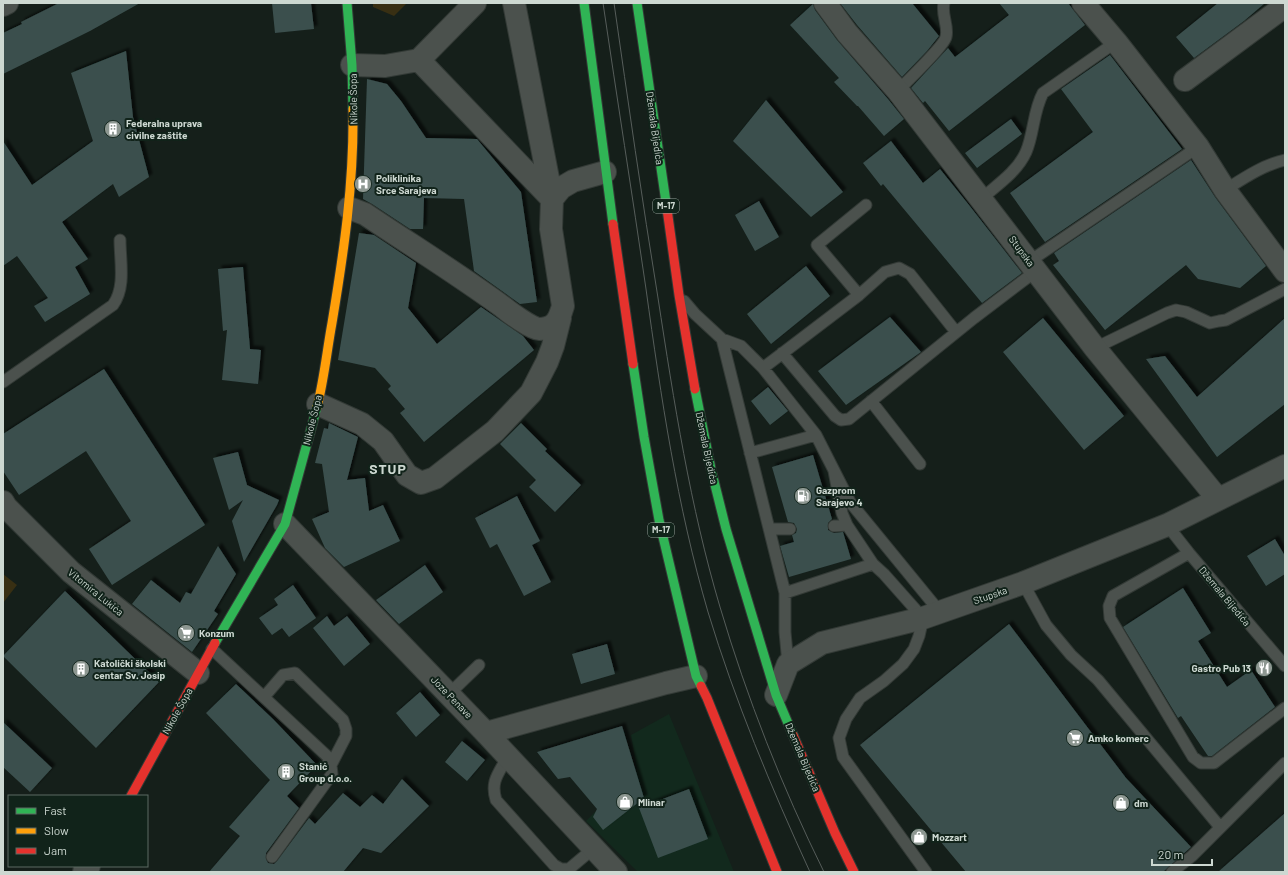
<svg xmlns="http://www.w3.org/2000/svg" width="1288" height="875" viewBox="0 0 1288 875" font-family="Barlow,sans-serif">
  <style>
    .built { fill: #12291d }
    .green { fill: #382f13 }
    .building { fill: #3a4f4d; filter: url(#shadow) }
    .lines { fill: none; stroke-linecap: round; stroke-linejoin: round }
    .lane-casing { stroke: #333a36; stroke-width: 13 }
    .street-casing { stroke: #333a36; stroke-width: 24 }
    .fast-casing { stroke: #333a36; stroke-width: 11 }
    .slow-casing { stroke: #333a36; stroke-width: 11 }
    .jam-casing { stroke: #333a36; stroke-width: 11 }
    .lane { stroke: #4b514d; stroke-width: 11 }
    .street { stroke: #4b514d; stroke-width: 22 }
    .fast { stroke: #30b455; stroke-width: 9 }
    .slow { stroke: #ff9f0a; stroke-width: 9 }
    .jam { stroke: #e5322d; stroke-width: 9 }
    .tram { stroke: #565d5a; stroke-width: 1 }
    .labels { text-anchor: middle; stroke-width: 4; stroke-linejoin: round; paint-order: stroke }
    .shield { fill: #11231a; stroke: #95a29a; stroke-width: 1 }
    .shield-label { font-size: 9px; font-weight: bold; fill: #cdd8d1 }
    .street-label { font-size: 10px; fill: #cdd8d1; stroke: #11231a }
    .poi-label { font-size: 10px; font-weight: bold; fill: #cdd8d1; stroke: #11231a; text-anchor: start }
    .district-label { font-size: 14px; font-weight: bold; letter-spacing: 1px; fill: #cdd8d1; stroke: #11231a }
  </style>
  <defs>
    <filter id="shadow"><feDropShadow dx="3.5" dy="-3.5" stdDeviation="1" flood-color="#0009"/></filter>
  </defs>
  <rect width="100%" height="100%" fill="#151f1a"/>
  <!-- built -->
  <path class="built" d="M669 714 734 872H638L586 821 637 770 631 735Z"/>
  <!-- green -->
  <path class="green" d="M373 3H407L394 16 373 7Z
    M3 574 17 585 3 603Z"/>
  <!-- building -->
  <path class="building" d="M59 3H140L90 31 3 74V33L22 24 21 22Z
    M272 3H311L314 29 275 33Z
    M840 3H912L939 36 927 51 902 77 857 25Z
    M999 3H1068L1085 25 949 131 925 101 923 103 911 88 948 48 955 57 1009 15Z
    M1218 3H1265L1244 21 1194 58 1176 37Z
    M813 4 815 10 837 40 888 99 904 119 884 136 858 106H857L834 82 839 78 790 25Z
    M126 51 133 117 149 177 119 197 113 184 62 222 88 259 75 267 90 294 45 322 34 306 48 298 17 256 3 266V141L32 185 93 141 71 73Z
    M1110 55 1182 149 1045 242 1010 193 1093 132 1061 89Z
    M367 79 387 84 401 101 426 138 477 139 521 192 537 302 520 304 474 271 464 199 424 198 423 229H410L372 204 363 199Z
    M766 100 843 192 811 217 733 141Z
    M1011 119 1022 134 977 168 965 153Z
    M891 141 923 183 940 169 969 205 1022 273 982 303 883 184 881 186 863 163Z
    M1191 160 1215 197 1266 266 1240 288 1198 279 1186 265 1105 330 1053 265 1059 261 1054 253Z
    M759 201 779 237 755 251 735 215Z
    M359 233 374 235 416 263 408 308 437 344 481 307 523 336 534 350 424 442 400 413 405 409 388 389 391 386 375 368 338 360Z
    M806 266 830 296 771 344 747 314Z
    M243 267 250 349 261 350 258 384 222 380 227 330 223 331 218 269Z
    M890 317 921 352 846 405 818 371Z
    M1043 318 1124 416 1084 450 1003 352Z
    M1285 318V404L1217 457 1146 359 1165 356 1197 397Z
    M104 369 205 525 112 585 89 549 131 521 86 451 19 495 3 471V434Z
    M768 387 788 411 770 425 751 401Z
    M329 423 358 437 347 480 365 478 369 511 383 505 400 541 344 567 325 548 312 519 329 512 322 464 315 463 324 428 328 429Z
    M521 423 547 449 545 451 581 485 555 512 529 487 536 480 500 444Z
    M238 452 247 485 279 500 277 505 244 562 232 521 243 500 229 510 213 458Z
    M813 455 832 519 828 523V530L834 533 843 532 851 559 789 577 780 546 794 542 792 535 796 533 797 529 794 523 788 522 772 467Z
    M517 496 540 541 532 545 551 582 524 596 497 544 490 548 475 518Z
    M1275 539 1285 556V574L1266 586 1247 556Z
    M218 546 236 574 214 611 218 614 192 652 132 604 151 580 180 603 186 592 191 594Z
    M425 565 443 592 399 624 376 600Z
    M293 585 316 618 289 637 282 628 272 635 259 618 278 605 274 599Z
    M1183 588 1211 633 1198 641 1227 687 1251 670 1275 707 1212 756H1208L1181 716 1178 718 1123 627Z
    M65 591 159 682 96 748 3 656Z
    M327 616 334 626 347 616 370 644 344 666 313 628Z
    M1009 624 1126 778 1191 847 1163 872H966L860 745Z
    M607 644 615 674 581 684 572 654Z
    M236 684 273 719 317 765 287 796 299 808 266 853V859L268 863 274 864 277 861 309 818 315 824 343 793 360 807 372 795 383 804 402 779 429 806 381 853 363 848 343 872H209L240 836 229 827 270 780 206 713Z
    M420 692 440 715 416 737 396 713Z
    M3 722 52 768 30 792 3 767Z
    M622 726 644 798 603 830 593 817 597 809 570 777 558 779 537 752Z
    M462 741 485 760 467 781 445 762Z
    M689 789 708 839 658 858 639 808Z
    M1285 813V872H1218Z"/>
  <g class="lines">
    <defs>
      <path id="lane" d="M898 91C906 82 944 46 946 37 949 26 941 15 944 3
        M1225 190C1244 178 1263 165 1285 160
        M981 199C997 185 1017 172 1026 152 1034 134 1033 111 1043 93L1116 42
        M1030 261 1198 147
        M859 295 885 272 899 268 910 274 956 332
        M684 301 695 314 722 339 785 593V632L788 664
        M722 339 741 346 763 368 816 435 850 502 940 612
        M1095 348 1167 313 1176 310 1186 312 1210 323 1219 321 1226 320 1285 289
        M782 353 835 416 841 420 849 419 974 318 1036 271
        M763 368 859 295 817 245 866 205
        M3 382 113 305C126 287 120 261 120 240
        M871 401 920 464
        M750 453 816 435
        M834 471 842 513 847 525 873 564 884 574 923 618 919 636 914 649 903 664 884 681 860 698 846 719 839 738 843 757 926 872
        M1167 525 1189 553 1285 666
        M834 526 847 525
        M769 529H790
        M1189 553 1113 596 1109 606 1110 618 1193 757 1201 763H1214L1285 708
        M1023 583 1046 625 1071 655 1098 680 1220 827
        M785 593 873 564
        M212 649 327 756 331 765 332 774 272 857
        M449 694 479 665
        M264 697 283 675 295 673 343 720 346 729V736L331 765
        M508 756C499 773 490 781 496 800L554 865 561 869H569L594 848
        M1172 872 1192 856 1285 763"/>
      <path id="street" d="M514 3 552 199
        M825 3 847 33 898 91 1095 348 1218 499
        M1083 3 1116 42 1198 147 1225 190 1285 271
        M3 5 7 3
        M419 60 552 199
        M352 65 385 66 419 60 475 3
        M1185 80 1285 6
        M349 208 365 214C411 245 458 274 503 307 509 312 532 329 539 329 555 329 559 320 563 306L551 229 552 199 561 188 573 181 605 172
        M318 404 362 424 383 441 407 475 421 483 435 478 495 431 531 393 547 362 553 346 560 318
        M3 502 6 507 71 572 198 673
        M285 524 486 733 616 872
        M776 695 788 664 822 643 923 618 1023 583 1167 525 1285 466
        M486 733 666 683 696 676
        M84 872 89 866"/>
      <path id="fast" d="M347 3 352 65 353 109
        M584 3 613 224
        M637 3 667 209
        M633 364 644 437 659 520 696 676 701 686
        M695 389 711 469 726 529 776 695 793 735
        M215 643 285 524 317 407"/>
      <path id="slow" d="M317 407C324 380 327 350 332 323 344 251 354 183 353 109"/>
      <path id="jam" d="M667 209 679 295 695 389
        M613 224 633 364
        M701 686 707 698 777 872
        M793 735 835 833 854 872
        M131 796 215 643"/>
    </defs>
    <!-- lane casing -->
    <use href="#lane" class="lane-casing"/>
    <!-- street casing -->
    <use href="#street" class="street-casing"/>
    <!-- fast casing -->
    <use href="#fast" class="fast-casing"/>
    <!-- slow casing -->
    <use href="#slow" class="slow-casing"/>
    <!-- jam casing -->
    <use href="#jam" class="jam-casing"/>
    <!-- lane -->
    <use href="#lane" class="lane"/>
    <!-- street -->
    <use href="#street" class="street"/>
    <!-- fast -->
    <use href="#fast" class="fast"/>
    <!-- slow -->
    <use href="#slow" class="slow"/>
    <!-- jam -->
    <use href="#jam" class="jam"/>
    <!-- tram -->
    <path class="tram" d="M603 3C617 98 632 193 646 289 661 397 677 506 708 612 735 701 771 787 810 872
      M614 3C628 101 642 200 658 298 674 402 690 506 720 607 747 698 782 787 824 872"/>
  </g>
  <!-- icons -->
  <defs>
    <symbol id="building-disc" viewBox="-11 -11 22 22"><circle r="9.5" fill="#8d9791" stroke="#11231a"/><path d="M-4-6H4V6H1V3H-1V6H-4ZM-2.5-4.3h1.7v1.8h-1.7ZM.8-4.3h1.7v1.8H.8ZM-2.5-1h1.7V.8h-1.7ZM.8-1h1.7V.8H.8Z" fill="#fff"/></symbol>
    <symbol id="hospital-disc" viewBox="-11 -11 22 22"><circle r="9.5" fill="#8d9791" stroke="#11231a"/><path d="M-5-5h3v3.5h4V-5h3V5h-3V1.5h-4V5h-3Z" fill="#fff"/></symbol>
    <symbol id="fuel-disc" viewBox="-11 -11 22 22"><circle r="9.5" fill="#8d9791" stroke="#11231a"/><path d="M-5.5-6h7V0h2V4h1.3V-2.5L3-4.5l.8-.8L6-3V5H2.5V1h-1V6h-7ZM-4.2-4.7v3.2H.2V-4.7Z" fill="#fff"/></symbol>
    <symbol id="supermarket-disc" viewBox="-11 -11 22 22"><circle r="9.5" fill="#8d9791" stroke="#11231a"/><path d="M-6-5.5h2.5l.6 2H6L4.5 2H-2.5L-4.4-4H-6ZM-1.5 3.2a1.3 1.3 0 1 0 .1 0ZM3 3.2a1.3 1.3 0 1 0 .1 0Z" fill="#fff"/></symbol>
    <symbol id="restaurant-disc" viewBox="-11 -11 22 22"><circle r="9.5" fill="#8d9791" stroke="#11231a"/><path d="M-5-6h1v4h1v-4h1v4h1v-4h1v5L-1.5 .5V6h-2V.5L-5-1ZM5-6V6H3V1.5H1.5Q1.5-4 5-6Z" fill="#fff"/></symbol>
    <symbol id="shop-disc" viewBox="-11 -11 22 22"><circle r="9.5" fill="#8d9791" stroke="#11231a"/><path d="M-5-2.5h2.3a2.7 3.5 0 0 1 5.4 0H5L5.5 6h-11ZM-1.5-2.5h3a1.5 2.3 0 0 0-3 0Z" fill="#fff"/></symbol>
  </defs>
  <g fill-rule="evenodd">
    <use href="#building-disc" x="103" y="119" width="20" height="20"/>
    <use href="#hospital-disc" x="353" y="174" width="20" height="20"/>
    <use href="#fuel-disc" x="793" y="486" width="20" height="20"/>
    <use href="#supermarket-disc" x="176" y="623" width="20" height="20"/>
    <use href="#restaurant-disc" x="1254" y="658" width="20" height="20"/>
    <use href="#building-disc" x="71" y="659" width="20" height="20"/>
    <use href="#supermarket-disc" x="1065" y="728" width="20" height="20"/>
    <use href="#building-disc" x="276" y="762" width="20" height="20"/>
    <use href="#shop-disc" x="615" y="792" width="20" height="20"/>
    <use href="#shop-disc" x="1111" y="793" width="20" height="20"/>
    <use href="#shop-disc" x="909" y="827" width="20" height="20"/>
  </g>
  <g class="labels">
    <!-- shield labels -->
    <g class="shield">
      <rect x="653" y="199" width="26" height="14" rx="3"/>
      <rect x="648" y="523" width="26" height="14" rx="3"/>
    </g>
    <g class="shield-label">
      <text x="666" y="209">M-17</text>
      <text x="661" y="533">M-17</text>
    </g>
    <!-- street labels -->
    <g class="street-label">
      <text transform="translate(353 99) rotate(-91)" y="4">Nikole Šopa</text>
      <text transform="translate(655 128) rotate(82)" y="4">Džemala Bijedića</text>
      <text transform="translate(1022 251) rotate(53)" y="4">Stupska</text>
      <text transform="translate(312 420) rotate(-76)" y="4">Nikole Šopa</text>
      <text transform="translate(707 448) rotate(78)" y="4">Džemala Bijedića</text>
      <text transform="translate(96 592) rotate(39)" y="4">Vitomira Lukića</text>
      <text transform="translate(990 595) rotate(-19)" y="4">Stupska</text>
      <text transform="translate(1225 596) rotate(50)" y="4">Džemala Bijedića</text>
      <text transform="translate(452 697) rotate(46)" y="4">Joze Penave</text>
      <text transform="translate(177 711) rotate(-61)" y="4">Nikole Šopa</text>
      <text transform="translate(803 757) rotate(67)" y="4">Džemala Bijedića</text>
    </g>
    <!-- poi labels -->
    <g class="poi-label">
      <text x="126" y="127">Federalna uprava<tspan x="126" dy="12">civilne zaštite</tspan></text>
      <text x="376" y="182">Poliklinika<tspan x="376" dy="12">Srce Sarajeva</tspan></text>
      <text x="816" y="494">Gazprom<tspan x="816" dy="12">Sarajevo 4</tspan></text>
      <text x="199" y="637">Konzum</text>
      <text x="94" y="667">Katolički školski<tspan x="94" dy="12">centar Sv. Josip</tspan></text>
      <text x="1251" y="672" text-anchor="end">Gastro Pub 13</text>
      <text x="1088" y="742">Amko komerc</text>
      <text x="299" y="770">Stanić<tspan x="299" dy="12">Group d.o.o.</tspan></text>
      <text x="638" y="806">Mlinar</text>
      <text x="1134" y="807">dm</text>
      <text x="932" y="841">Mozzart</text>
    </g>
    <!-- district labels -->
    <g class="district-label">
      <text x="388" y="474">STUP</text>
    </g>
  </g>
  <!-- border -->
  <rect width="1288" height="875" fill="none" stroke="#cdd8d1" stroke-width="8"/>
  <!-- legend -->
  <rect x="8" y="795" width="140" height="72" fill="#11231a" stroke="#5c6b63"/>
  <rect x="16" y="808" width="20" height="6" fill="#30b455" stroke="#5c6b63"/>
  <text x="44" y="815" font-size="12" fill="#cdd8d1">Fast</text>
  <rect x="16" y="828" width="20" height="6" fill="#ff9f0a" stroke="#5c6b63"/>
  <text x="44" y="835" font-size="12" fill="#cdd8d1">Slow</text>
  <rect x="16" y="848" width="20" height="6" fill="#e5322d" stroke="#5c6b63"/>
  <text x="44" y="855" font-size="12" fill="#cdd8d1">Jam</text>
  <!-- scale -->
  <path d="M1152 859v6h60v-6" fill="none" stroke="#cdd8d1" stroke-width="2"/>
  <text x="1158" y="859" font-size="12" fill="#cdd8d1" stroke="#11231a" stroke-width="3" paint-order="stroke">20 m</text>
</svg>
